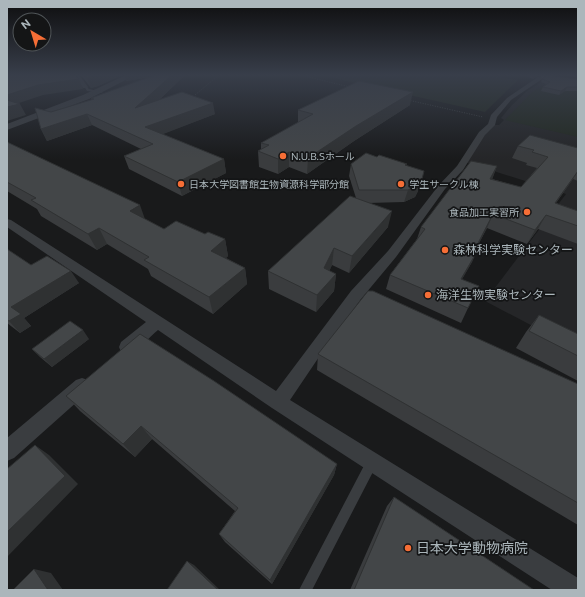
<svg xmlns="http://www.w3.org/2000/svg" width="585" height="597" viewBox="0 0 585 597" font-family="Commissioner,'Noto Sans JP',sans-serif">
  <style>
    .built { fill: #252628 }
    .green { fill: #222920 }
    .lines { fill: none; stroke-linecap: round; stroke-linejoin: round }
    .path { stroke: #404547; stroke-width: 1; stroke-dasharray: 1 1.5; stroke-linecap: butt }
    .service { fill: #3a3d40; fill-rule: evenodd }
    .minor { fill: #3a3d40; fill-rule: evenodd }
    .tertiary { fill: #3a3d40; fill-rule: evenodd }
    .rail-casing { stroke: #4d5255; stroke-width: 2 }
    .rail { stroke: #141516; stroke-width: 1.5; stroke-dasharray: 4; stroke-linecap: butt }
    .wall { fill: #3a3c3e }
    .shaded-wall { fill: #2f3132 }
    .building { fill: #434648; stroke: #2f3132 }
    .poi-dot { fill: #f66e36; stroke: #141516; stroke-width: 1.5 }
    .labels { text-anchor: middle; stroke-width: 3.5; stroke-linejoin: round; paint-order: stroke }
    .far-poi-label { font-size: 10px; fill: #abb6bb; stroke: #141516; text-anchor: start }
    .poi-label { font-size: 12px; fill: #abb6bb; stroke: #141516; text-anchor: start }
    .near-poi-label { font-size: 14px; fill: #abb6bb; stroke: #141516; text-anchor: start }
  </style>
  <rect width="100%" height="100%" fill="#191a1b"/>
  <!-- built -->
  <path class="built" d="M546 79 578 84V350L485 301 566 194 465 162 492 125H499L504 120 501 118 512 105 527 91Z"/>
  <!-- green -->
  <path class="green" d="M320 75H489L518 80 485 112Z
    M551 82 578 87V137L505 120 532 92Z"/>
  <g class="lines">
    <!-- path -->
    <path class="path" d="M300 75 350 87
      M195 95 219 75
      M408 100 483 117"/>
    <!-- service -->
    <path class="service" d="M84 86H86L89 89 103 92 101 93 87 91Z
      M372 457 376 458 377 462 376 466 312 590H299L368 458Z"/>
    <!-- minor -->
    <path class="minor" d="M73 75H79L88 87 87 88H83Z
      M541 75H548L511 100 497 117 495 125 485 135 463 170 445 189 396 257 361 299 321 354 290 400 578 578V590H552L272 408 158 330C148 338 135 356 121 352L119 347 121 342 146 322 7 227V219L11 220 276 391 351 291 388 251 439 185 457 166 479 132 488 124 491 115 507 98Z
      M82 378 88 380 91 386 88 392 14 458 7 461V438L76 380Z"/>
    <!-- tertiary -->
    <path class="tertiary" d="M126 75H135L89 99 7 130V124L83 95Z"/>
    <defs>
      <path id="rail" d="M529 75 578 83"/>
    </defs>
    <!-- rail casing -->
    <use href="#rail" class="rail-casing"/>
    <!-- rail -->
    <use href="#rail" class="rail"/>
  </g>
  <!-- wall -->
  <path class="wall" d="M81 75H122L98 86 91 88Z
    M125 75H185L159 100 215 114 162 134 224 159 226 173 182 196 129 169 124 156 141 149 92 125 47 141 41 129 51 112 92 100 91 98 151 77 126 81Z
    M524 75H538L533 79Z
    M566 75H578V78Z
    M542 79H578V91H565L559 95 541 91 543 87 546 84 541 82Z
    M410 105 354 141 307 174 289 167 278 174 259 167 258 151 261 150V143L298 123V110Z
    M7 142 145 219 164 229 205 234 225 239 228 256 226 258 245 268 247 284 213 314 151 276 148 269 107 244 97 250 41 216 37 209 7 191Z
    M518 146 578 148V181L573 179 556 203 578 211V244L538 229 527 244 487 228 477 247 472 262 462 279 468 308 461 323 386 289 390 275 417 239 421 227 497 166 492 179 521 187 537 168 526 165 527 163 512 158Z
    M351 164 407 166 418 191 415 197 404 202 368 203 388 227 349 273 332 265 329 271 336 274 334 291 316 312 269 289 268 271 356 198 349 176Z
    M7 249 31 265 79 283 24 318 31 326 20 333 7 323Z
    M539 315 578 334V381L516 348 526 332Z
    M89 339 52 367 40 357 32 349Z
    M318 354 578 384V525L317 370Z
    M66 396 337 464 334 475 272 584 225 542 219 534 235 511 152 439 135 457 80 411Z
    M394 497 534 590H350L387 506Z"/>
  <!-- shaded-wall -->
  <path class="shaded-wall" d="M96 75H122L98 86 91 88 87 78Z
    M125 75H158L126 81Z
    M172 75H185L138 120 135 108Z
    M534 75H538L533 79Z
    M79 79 83 89 43 95 10 106 20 104 26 115 7 121V95L38 85Z
    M567 87 565 91 559 95 561 91Z
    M413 92 410 105 354 141 307 174 308 158 356 126Z
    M213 103 215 114 148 140 145 127Z
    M87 114 92 125 47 141 41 129Z
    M289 152V167L278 174V159Z
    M224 159 226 173 182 196 178 182Z
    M497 166 492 180 490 179Z
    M578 171 573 179 546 217 555 203Z
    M422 179 418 191 415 197 404 202 408 190Z
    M140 205 146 222 130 211Z
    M392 211 388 227 349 273 352 256Z
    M493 214 487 228 469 261 476 247Z
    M546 215 538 229 527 244 535 230Z
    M99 228 107 244 97 250 88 234Z
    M225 239 228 256 215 267 211 251Z
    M334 248 332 265 323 286 324 268Z
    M479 248 472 262 454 293 461 279Z
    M245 268 247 284 213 314 209 297Z
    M71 271 79 283 24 318 31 326 20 333 9 321 11 307Z
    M336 274 334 291 316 312 317 295Z
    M83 330 89 339 52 367 44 359Z
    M141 426 152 439 135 457 123 444Z
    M35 445 49 455 78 484 7 557V532Z
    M337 464 334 475 272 584 270 580Z
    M187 561 194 565 220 590H218Z
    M34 569 51 573 63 590H48Z"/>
  <!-- building -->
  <path class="building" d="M7 75H75L79 79 38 85 7 95Z
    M85 75H96L87 78Z
    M155 75H172L135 108 182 92 213 103 145 127 224 159 178 182 124 156 153 144 87 114 41 129 35 108 51 112 94 99 91 98Z
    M547 75 578 79V87H567L561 91 543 87 550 82 542 79Z
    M359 81 413 92 356 126 308 158 289 152 278 159 258 151 269 145 261 143 313 114 298 110Z
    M7 100 20 104 7 107Z
    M530 135 578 148V171L555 203 578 211V226L546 215 535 230 493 214 476 247 479 248 461 279 479 286 468 308 390 275 425 229 421 227 471 161 497 166 490 179 521 187 548 157 532 152 534 150 518 146Z
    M7 142 140 205 130 211 164 229 176 221 205 234 208 232 225 239 211 251 245 268 209 297 144 260 149 257 99 228 88 234 31 200 36 198 7 182Z
    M366 153 377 157 379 155 407 164 405 165 424 171 422 179 419 184 408 190H359L351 164Z
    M350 196 392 211 352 256 334 248 324 268 336 274 317 295 268 271Z
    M7 249 31 265 47 256 71 271 11 307 21 314 9 321 7 320Z
    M368 291H373L578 384V503L318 354Z
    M539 315 578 334V356L529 331Z
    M70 321 83 330 44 359 32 349Z
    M140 334 214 381 337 464 270 580 219 534 238 508 141 426 123 444 66 396Z
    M35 445 65 476 7 532V469Z
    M394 497 534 590H354Z
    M187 561 218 590H167Z
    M34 569 48 590H13Z"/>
  <!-- sky -->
  <linearGradient id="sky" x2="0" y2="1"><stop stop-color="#0e0e0f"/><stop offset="0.47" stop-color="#383e4a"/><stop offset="1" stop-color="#383e4a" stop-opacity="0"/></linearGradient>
  <rect width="585" height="159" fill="url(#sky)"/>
  <!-- markers -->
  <g class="poi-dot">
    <circle cx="283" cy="156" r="4"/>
    <circle cx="181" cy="184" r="4"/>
    <circle cx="401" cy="184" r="4"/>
    <circle cx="527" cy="212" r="4"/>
    <circle cx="445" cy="250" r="4"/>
    <circle cx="428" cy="295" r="4"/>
    <circle cx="408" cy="548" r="4"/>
  </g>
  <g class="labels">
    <!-- far-poi labels -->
    <g class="far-poi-label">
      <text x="291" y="160">N.U.B.Sホール</text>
      <text x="189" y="188">日本大学図書館生物資源科学部分館</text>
      <text x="409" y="188">学生サークル棟</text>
      <text x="519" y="216" text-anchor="end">食品加工実習所</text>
    </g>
    <!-- poi labels -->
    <g class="poi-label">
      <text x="453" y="254">森林科学実験センター</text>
      <text x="436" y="299">海洋生物実験センター</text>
    </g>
    <!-- near-poi labels -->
    <g class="near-poi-label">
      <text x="416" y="553">日本大学動物病院</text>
    </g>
  </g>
  <!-- border -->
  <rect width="585" height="597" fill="none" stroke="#abb6bb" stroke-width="16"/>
  <!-- north arrow -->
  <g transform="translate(32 32) rotate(322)"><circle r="19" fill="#141516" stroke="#505558"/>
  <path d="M0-3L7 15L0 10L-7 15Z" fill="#f66e36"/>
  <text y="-6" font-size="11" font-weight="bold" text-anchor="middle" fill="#abb6bb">N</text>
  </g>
</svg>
